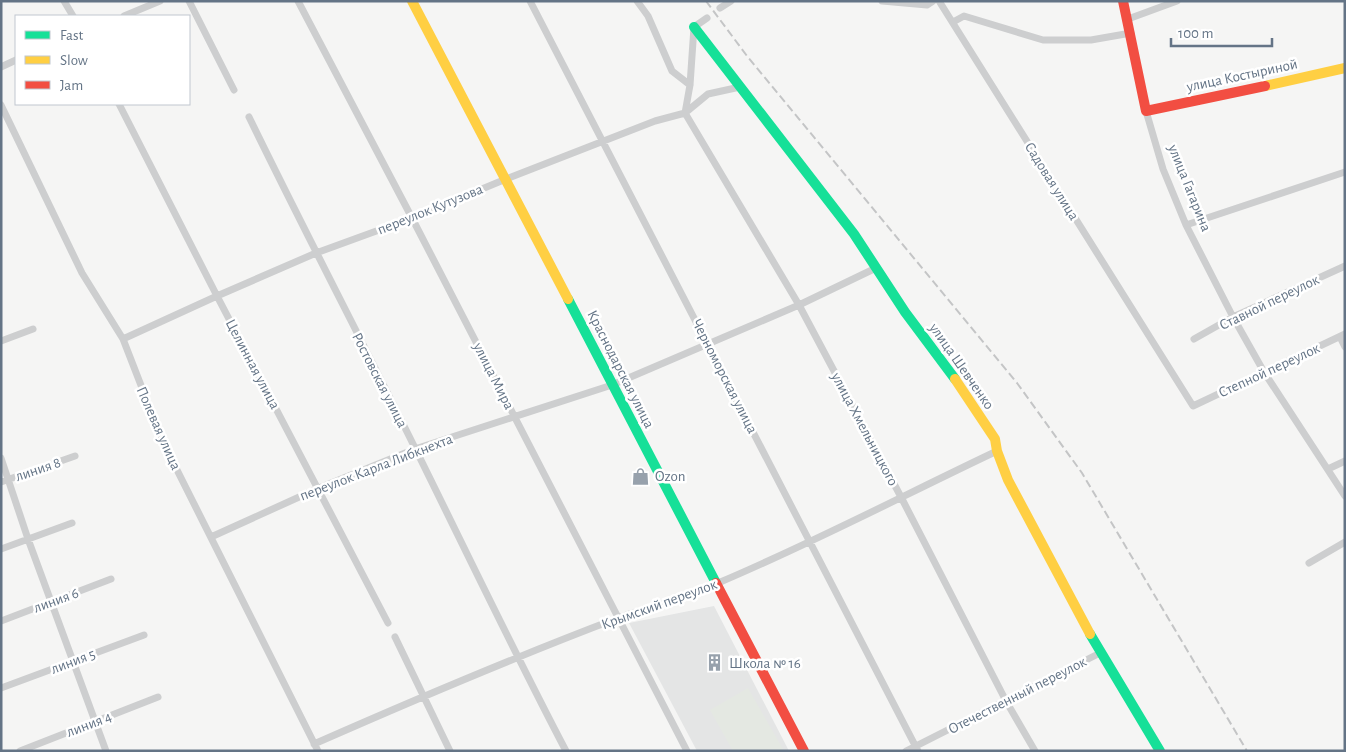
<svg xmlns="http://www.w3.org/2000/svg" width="1346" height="752" viewBox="0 0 1346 752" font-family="'Alegreya Sans',sans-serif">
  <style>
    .built { fill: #e4e5e5 }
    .green { fill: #e4e8e2 }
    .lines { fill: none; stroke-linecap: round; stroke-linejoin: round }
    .street { stroke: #cdcecf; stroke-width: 7 }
    .fast { stroke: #16e098; stroke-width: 10 }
    .slow { stroke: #ffcf43; stroke-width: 10 }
    .jam { stroke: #f24e42; stroke-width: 10 }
    .rail { stroke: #c4c5c6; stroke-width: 2; stroke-dasharray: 8 4; stroke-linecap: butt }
    .labels { text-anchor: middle; stroke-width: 5; stroke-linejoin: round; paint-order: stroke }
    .street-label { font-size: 15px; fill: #647486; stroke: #fff }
    .poi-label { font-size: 15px; fill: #647486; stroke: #fff; text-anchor: start }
  </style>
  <rect width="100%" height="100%" fill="#f5f5f4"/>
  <!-- built -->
  <path class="built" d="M714 606 789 751H697L629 623Z"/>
  <!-- green -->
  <path class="green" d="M748 688 784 751H733L710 710Z"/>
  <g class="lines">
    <!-- street -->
    <path class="street" d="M64 1 73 16
      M189 1 234 90
      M298 1 412 218 687 751
      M530 1 918 751
      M637 1 648 16 672 71 690 85
      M882 1 927 5 933 1
      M939 1 1193 406 1345 334
      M720 8 731 1
      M124 16 160 1
      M707 18 694 27 690 85 685 113 799 305 901 497 1006 701 1035 751
      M1128 19 1177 1
      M953 22 964 16 1043 40H1091L1131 33
      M1 67 16 60
      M119 104 217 296 388 623
      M1 105 82 273 123 339 163 442 318 751
      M1146 111 1163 169 1186 225 1233 317 1264 372 1345 496
      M249 117C303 228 361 339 416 450 466 551 514 652 566 751
      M1186 225 1345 172
      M1340 337 1345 347
      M123 339 217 296 316 253 412 218 506 179 655 121 685 113 708 94 740 87
      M1194 339 1233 317 1345 266
      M1 341 33 329
      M1 458 28 539 106 751
      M1328 469 1345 461
      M1 482 75 456
      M211 537 319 488 415 449 612 385 799 305 876 268
      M1 549 72 523
      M1309 563 1345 542
      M1 621 111 579
      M395 637 450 751
      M1 688 144 635
      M314 744C414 700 515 657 618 618 651 606 685 597 718 583 813 543 904 495 997 451
      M20 751 158 697
      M906 751 1100 653"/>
    <!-- fast -->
    <path class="fast" d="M694 27 854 234 905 312 955 379
      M568 299 716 583
      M1090 634 1160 751"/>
    <!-- slow -->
    <path class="slow" d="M412 1 568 299
      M1265 86 1345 68
      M955 379 995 439 997 451 1008 480 1090 634"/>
    <!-- jam -->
    <path class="jam" d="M1123 1 1146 111 1265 86
      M716 583 804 751"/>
    <!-- rail -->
    <path class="rail" d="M706 1 747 56 1017 383 1082 473 1247 751"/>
  </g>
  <!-- icons -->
  <defs>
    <symbol id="shop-bare" viewBox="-9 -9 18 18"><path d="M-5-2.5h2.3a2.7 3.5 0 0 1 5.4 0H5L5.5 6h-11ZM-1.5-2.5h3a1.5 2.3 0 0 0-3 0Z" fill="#97a1ac" stroke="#fff" stroke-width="2.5" paint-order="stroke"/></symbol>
    <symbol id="building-bare" viewBox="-9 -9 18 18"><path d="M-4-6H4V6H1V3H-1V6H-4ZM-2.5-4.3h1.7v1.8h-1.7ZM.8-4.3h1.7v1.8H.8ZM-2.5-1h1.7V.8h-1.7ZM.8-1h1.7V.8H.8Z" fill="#97a1ac" stroke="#fff" stroke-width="2.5" paint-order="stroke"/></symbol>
  </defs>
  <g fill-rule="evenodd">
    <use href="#shop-bare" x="628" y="464" width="25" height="25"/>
    <use href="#building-bare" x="702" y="650" width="25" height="25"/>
  </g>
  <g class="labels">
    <!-- street labels -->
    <g class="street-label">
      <text transform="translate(1242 75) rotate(-12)" y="5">улица Костыриной</text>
      <text transform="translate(1052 181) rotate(58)" y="5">Садовая улица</text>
      <text transform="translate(1190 188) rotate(68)" y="5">улица Гагарина</text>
      <text transform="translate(430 209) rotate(-22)" y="5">переулок Кутузова</text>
      <text transform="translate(1269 302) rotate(-26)" y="5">Ставной переулок</text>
      <text transform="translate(253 364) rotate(62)" y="5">Целинная улица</text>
      <text transform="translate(962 366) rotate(55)" y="5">улица Шевченко</text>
      <text transform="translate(621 369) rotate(63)" y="5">Краснодарская улица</text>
      <text transform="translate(1269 370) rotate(-25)" y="5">Степной переулок</text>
      <text transform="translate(494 376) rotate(63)" y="5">улица Мира</text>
      <text transform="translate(725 376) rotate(63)" y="5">Черноморская улица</text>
      <text transform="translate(380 380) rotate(63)" y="5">Ростовская улица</text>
      <text transform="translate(159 428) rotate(66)" y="5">Полевая улица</text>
      <text transform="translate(865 429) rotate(62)" y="5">улица Хмельницкого</text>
      <text transform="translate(376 467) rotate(-21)" y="5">переулок Карла Либкнехта</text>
      <text transform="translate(38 469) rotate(-19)" y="5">линия 8</text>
      <text transform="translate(56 600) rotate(-20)" y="5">линия 6</text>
      <text transform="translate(659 604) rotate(-20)" y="5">Крымский переулок</text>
      <text transform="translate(73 661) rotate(-21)" y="5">линия 5</text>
      <text transform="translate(1017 695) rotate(-27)" y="5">Отечественный переулок</text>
      <text transform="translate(89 724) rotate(-21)" y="5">линия 4</text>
    </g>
    <!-- poi labels -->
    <g class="poi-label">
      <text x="655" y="481">Ozon</text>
      <text x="729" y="668">Школа № 16</text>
    </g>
  </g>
  <!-- border -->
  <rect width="1346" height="752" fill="none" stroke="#647486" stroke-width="5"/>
  <!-- legend -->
  <rect x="15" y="15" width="175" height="90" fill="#ffffff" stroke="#c1c7cf"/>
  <rect x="25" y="31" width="25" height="8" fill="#16e098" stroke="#c1c7cf"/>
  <text x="60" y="40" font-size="15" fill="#647486">Fast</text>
  <rect x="25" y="56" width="25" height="8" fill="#ffcf43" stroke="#c1c7cf"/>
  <text x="60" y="65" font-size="15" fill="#647486">Slow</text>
  <rect x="25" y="81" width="25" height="8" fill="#f24e42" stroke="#c1c7cf"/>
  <text x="60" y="90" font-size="15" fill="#647486">Jam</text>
  <!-- scale -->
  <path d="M1171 38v8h101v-8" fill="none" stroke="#647486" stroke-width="2.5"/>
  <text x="1178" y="38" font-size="15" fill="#647486" stroke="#ffffff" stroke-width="4" paint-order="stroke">100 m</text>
</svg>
